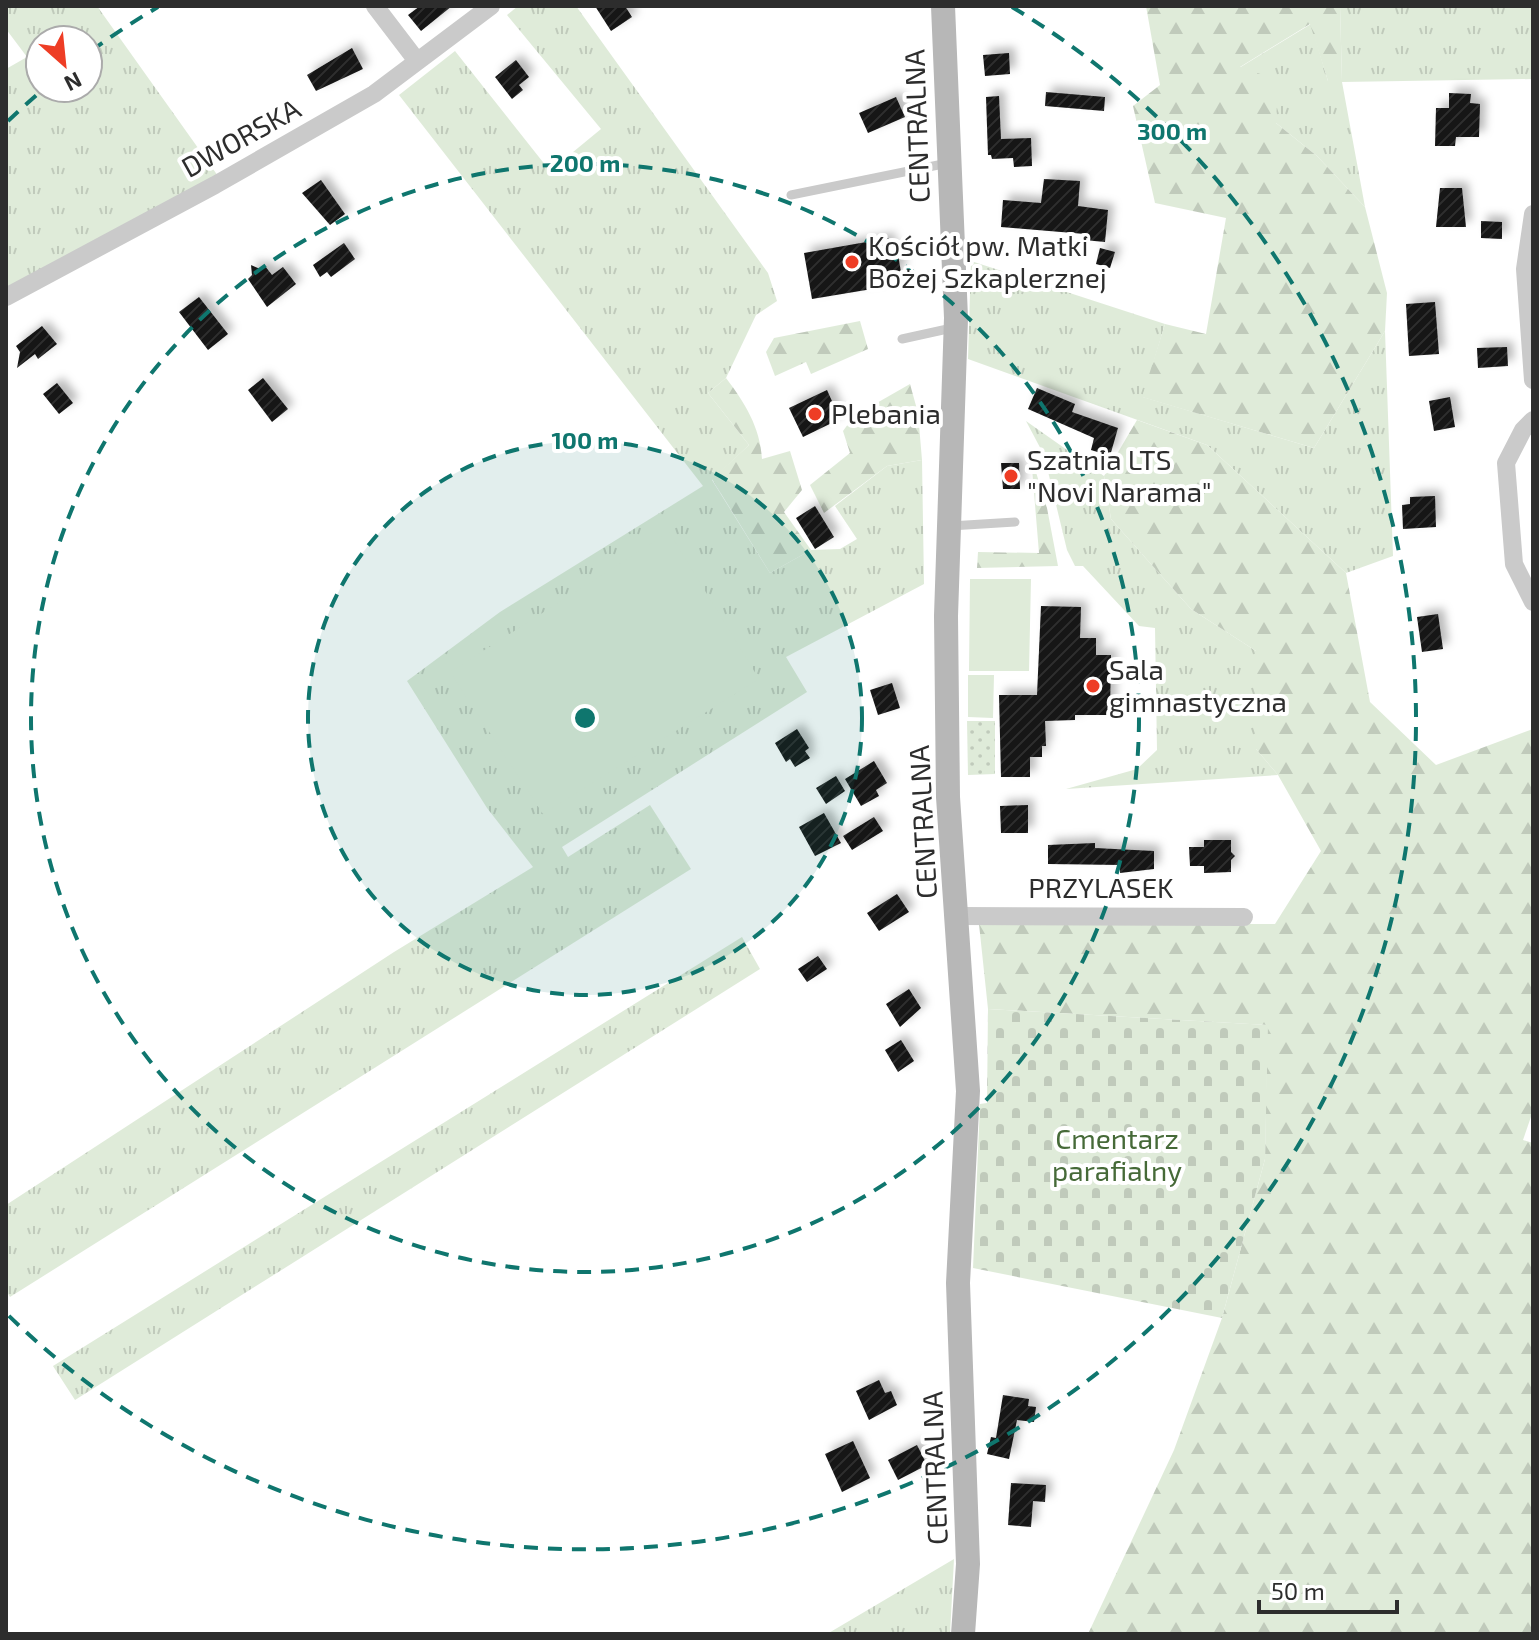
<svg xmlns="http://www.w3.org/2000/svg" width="1539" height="1640" viewBox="0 0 1539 1640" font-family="'Exo 2',sans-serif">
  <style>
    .grass { fill: url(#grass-tufts); fill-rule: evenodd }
    .forest { fill: url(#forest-firs) }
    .cemetery { fill: url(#cemetery-stones) }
    .park { fill: url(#park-dots) }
    .garden { fill: #dfebd9 }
    .building { fill: url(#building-hatch); filter: url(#shadow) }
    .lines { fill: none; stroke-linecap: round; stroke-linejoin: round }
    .lane { stroke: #cacaca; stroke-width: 9 }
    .street { stroke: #cacaca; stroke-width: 18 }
    .secondary { stroke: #b7b7b7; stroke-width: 24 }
    .ring { fill: none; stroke: #0f766e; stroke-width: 4; stroke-dasharray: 14 10 }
    .poi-dot { fill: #ee3d25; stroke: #fff; stroke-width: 3 }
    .labels { text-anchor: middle; stroke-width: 8; stroke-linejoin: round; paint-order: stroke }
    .street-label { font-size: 28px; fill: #2d2d2d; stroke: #fff }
    .poi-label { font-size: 28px; fill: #2d2d2d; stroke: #fff; text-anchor: start }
    .park-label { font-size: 28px; fill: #466a38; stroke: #fff }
    .centre { fill: #0f766e; stroke: #fff; stroke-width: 4 }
    .ring-label { font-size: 24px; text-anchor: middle; font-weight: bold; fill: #0f766e; stroke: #fff; stroke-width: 8; stroke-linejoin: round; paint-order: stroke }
  </style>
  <defs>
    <pattern id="grass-tufts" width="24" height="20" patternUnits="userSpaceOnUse" patternTransform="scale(2)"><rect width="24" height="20" fill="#dfebd9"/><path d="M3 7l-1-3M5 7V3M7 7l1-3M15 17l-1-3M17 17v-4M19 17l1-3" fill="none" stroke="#c0cabb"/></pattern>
    <pattern id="forest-firs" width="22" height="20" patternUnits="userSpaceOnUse" patternTransform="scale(2)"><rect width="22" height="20" fill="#dfebd9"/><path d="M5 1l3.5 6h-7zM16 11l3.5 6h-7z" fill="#c0cabb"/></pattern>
    <pattern id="cemetery-stones" width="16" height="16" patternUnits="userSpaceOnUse" patternTransform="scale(2)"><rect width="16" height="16" fill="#dfebd9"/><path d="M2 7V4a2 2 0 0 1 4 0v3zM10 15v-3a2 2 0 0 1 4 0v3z" fill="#c0cabb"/></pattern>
    <pattern id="park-dots" width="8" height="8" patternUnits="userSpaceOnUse" patternTransform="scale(2)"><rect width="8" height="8" fill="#dfebd9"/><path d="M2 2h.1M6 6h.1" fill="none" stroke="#c0cabb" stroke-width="1.8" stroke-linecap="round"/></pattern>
    <pattern id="building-hatch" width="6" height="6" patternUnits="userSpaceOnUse" patternTransform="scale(2)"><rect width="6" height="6" fill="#141414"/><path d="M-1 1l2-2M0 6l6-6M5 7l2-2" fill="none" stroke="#2e2e2e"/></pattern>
    <filter id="shadow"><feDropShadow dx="6" dy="-6" stdDeviation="4" flood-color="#0004"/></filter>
  </defs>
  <rect width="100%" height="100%" fill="#fff"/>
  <!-- grass -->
  <path class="grass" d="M6 6H97L218 176 6 288V69L27 57 6 29ZM40 40H88V88H40Z
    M518 6H576L768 273 777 301 756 315 726 378 708 393 749 445 712 480 770 573 811 550 840 549 857 539 835 506 887 466 922 460 924 584 786 657 807 692 562 847 568 857 650 805 691 869 10 1297 6 1290V1205L394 952 533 867 487 808 407 681 500 612 703 486 399 95 455 51 550 171 601 129 507 15Z
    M1340 6H1533V79L1342 82 1365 207 1317 156 1276 123 1239 68 1311 24 1328 81H1342Z
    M971 261 1165 324 1143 397 1314 448 1385 331 1393 556 1346 573 1207 445 968 359Z
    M1026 421 1104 476 1111 519 1142 554 1191 609 1256 651V749L1278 775 1066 789 1137 769 1157 750 1155 628 1139 626 1083 566H1075L1067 550 1044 455Z
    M742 937 760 969 75 1400 53 1366Z
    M954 1559 950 1634H827Z"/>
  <!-- forest -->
  <path class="forest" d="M1146 6H1340L1342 81H1328L1310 24 1240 67 1278 80 1276 123 1317 156 1365 207 1387 293 1385 331 1314 448 1142 397 1165 324 1206 334 1226 218 1155 203 1133 106 1160 85Z
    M860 321 868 349 811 374 806 362 775 376 766 352 774 338Z
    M726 378C745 403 760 427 762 459L790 451 802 490 784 512 811 550 770 573 712 479 749 445 708 393Z
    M910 384 918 413 922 460 887 466 824 513 810 485 850 453 843 431 854 416Z
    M1137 420 1207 445 1346 573 1370 702 1436 765 1533 729V1111L1523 1140 1533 1143V1634H1088L1174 1450 1222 1318 1265 1159 1267 1025 988 1009 979 924H1275L1321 851 1278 775 1256 749V651L1191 609 1142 554 1111 519 1104 476Z
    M1031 456 1047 508 1058 566 977 568 978 552 1039 553Z"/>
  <!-- cemetery -->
  <path class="cemetery" d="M988 1009 1268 1025 1265 1159 1222 1318 973 1268 980 1104 987 1103Z"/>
  <!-- park -->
  <path class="park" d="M967 721H995V774L968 775Z"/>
  <!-- garden -->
  <path class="garden" d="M669 532 759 679 543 814 450 672Z
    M970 579H1031L1029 671H969Z
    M968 675H994L993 718 968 717Z"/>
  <!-- building -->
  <path class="building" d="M420 6H452L421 31 408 15Z
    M595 6H625L632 17 611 31Z
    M352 48 363 69 316 91 307 75Z
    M1009 53 1010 74 985 76 983 55Z
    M516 60 529 77 519 85 523 90 512 99 495 77Z
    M1046 92 1105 97 1104 111 1045 106Z
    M1449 93 1471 94 1470 103 1480 104 1479 137H1456L1455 146H1435L1436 108H1449Z
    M999 96 1001 139 1031 138 1032 166 1014 167 1013 158 992 159 991 155H988L986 97Z
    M896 97 905 117 868 133 859 113Z
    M1044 179 1080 181 1078 206 1108 210 1105 242 1084 240 1085 234 1001 227 1003 200 1041 203Z
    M321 180 345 214 330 225 302 193Z
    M1440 188H1462L1466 227H1436Z
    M1481 221 1502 222V239L1481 238Z
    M889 238 891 250 897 249 901 272 894 273 896 285 812 299 804 253Z
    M344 243 355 259 331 277 327 272 320 277 313 265Z
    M1100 248 1115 252 1110 268 1096 264Z
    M251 265 260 269 265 266 272 275 283 267 296 284 267 307 248 279 252 275Z
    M199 297 228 334 208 350 179 312Z
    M1435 302 1439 354 1409 356 1406 304Z
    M42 326 57 344 38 359 35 354 17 368 20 352 16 346Z
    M1507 347 1508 366 1478 368 1477 348Z
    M263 378 288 409 272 422 248 390Z
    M57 383 73 403 59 414 43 394Z
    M1037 388 1075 404 1072 412 1118 428 1110 456 1091 450 1094 438 1028 409Z
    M827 390 840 419 803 437 789 408Z
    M1450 397 1455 427 1434 431 1429 401Z
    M1001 463H1019L1020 489H1003Z
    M1435 496 1436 527 1403 529 1402 505 1410 504V497Z
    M815 506 834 537 815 549 796 518Z
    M1041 606 1081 607 1080 638H1096V655H1111L1110 715H1075V720L1045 721 1046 746H1042V757H1030V777H1001L999 695H1037Z
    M1438 614 1443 649 1422 652 1417 617Z
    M892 683 900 708 878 715 870 690Z
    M797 729 809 748 805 751 810 758 795 767 790 759 786 762 775 743Z
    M874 761 887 783 876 790 879 796 861 806 845 779Z
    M836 776 845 791 826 804 816 788Z
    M1028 805V833H1001L1000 806Z
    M824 813 841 843 815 856 799 827Z
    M874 817 883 831 852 850 843 836Z
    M1204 840H1231V852L1235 856 1231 860V872L1204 873V866H1190L1189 847H1204Z
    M1095 843V848L1154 851V869L1120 873V865L1048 864V845Z
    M897 894 909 912 879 931 867 913Z
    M818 956 827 969 807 982 798 969Z
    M909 989 921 1008 900 1027 886 1004Z
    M901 1040 914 1061 898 1072 885 1050Z
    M879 1380 885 1393 891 1391 897 1405 869 1420 856 1391Z
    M1003 1395 1029 1399 1028 1406 1036 1407 1034 1422 1017 1420 1009 1459 987 1454 991 1437 996 1438Z
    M853 1441 870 1478 842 1492 825 1454Z
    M917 1445 927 1465 898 1480 888 1460Z
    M1011 1483 1046 1485 1045 1502 1033 1501 1031 1527 1008 1525Z"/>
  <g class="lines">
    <!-- lane -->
    <path class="lane" d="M791 195 948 163
      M902 339 952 328
      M950 526 1015 522"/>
    <!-- street -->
    <path class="street" d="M375 6 417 61
      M1533 214 1525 269 1533 380
      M6 297 215 185 374 94 491 6
      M1533 420 1523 430 1506 463 1514 564 1533 602
      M958 916 1244 917"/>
    <!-- secondary -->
    <path class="secondary" d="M943 6 956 318 946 616 948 797 968 1091 958 1283 968 1564 963 1634"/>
  </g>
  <!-- distance rings -->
  <circle cx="585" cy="718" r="277" fill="#0f766e" fill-opacity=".12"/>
  <g class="ring">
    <circle cx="585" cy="718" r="277"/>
    <circle cx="585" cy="718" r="554"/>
    <path d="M8 121A830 830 0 0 1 40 92M91 51A830 830 0 0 1 158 7M1012 7A830 830 0 1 1 8 1315"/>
  </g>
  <!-- markers -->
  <g class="poi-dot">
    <circle cx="852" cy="262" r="8"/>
    <circle cx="815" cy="414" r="8"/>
    <circle cx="1011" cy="476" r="8"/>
    <circle cx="1093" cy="686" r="8"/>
  </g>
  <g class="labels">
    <!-- street labels -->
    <g class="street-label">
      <text transform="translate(917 126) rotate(-92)" y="10">CENTRALNA</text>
      <text transform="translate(241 138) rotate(-29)" y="10">DWORSKA</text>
      <text transform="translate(923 822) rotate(-93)" y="10">CENTRALNA</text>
      <text x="1101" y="898">PRZYLASEK</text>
      <text transform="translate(935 1468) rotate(-92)" y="10">CENTRALNA</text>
    </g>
    <!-- poi labels -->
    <g class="poi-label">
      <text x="868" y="256">Kościół pw. Matki<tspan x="868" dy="32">Bożej Szkaplerznej</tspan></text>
      <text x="831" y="424">Plebania</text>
      <text x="1027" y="470">Szatnia LTS<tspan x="1027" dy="32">"Novi Narama"</tspan></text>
      <text x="1109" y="680">Sala<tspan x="1109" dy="32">gimnastyczna</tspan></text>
    </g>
    <!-- park labels -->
    <g class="park-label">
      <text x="1117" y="1149">Cmentarz<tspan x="1117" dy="32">parafialny</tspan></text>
    </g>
  </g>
  <circle cx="585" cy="718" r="12" class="centre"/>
  <g class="ring-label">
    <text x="1172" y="140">300 m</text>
    <text x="585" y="172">200 m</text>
    <text x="585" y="449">100 m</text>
  </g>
  <!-- border -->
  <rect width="1539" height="1640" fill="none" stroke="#2d2d2d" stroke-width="16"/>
  <!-- north arrow -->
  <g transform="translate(64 64) rotate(153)"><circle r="38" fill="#ffffff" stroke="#ababab" stroke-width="2"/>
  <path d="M0-6L14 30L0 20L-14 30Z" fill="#ee3d25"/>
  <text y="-12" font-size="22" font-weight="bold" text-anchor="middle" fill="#2d2d2d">N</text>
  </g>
  <!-- scale -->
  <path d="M1259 1600v12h138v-12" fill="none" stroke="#2d2d2d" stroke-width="4"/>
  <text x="1271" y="1600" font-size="24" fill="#2d2d2d" stroke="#ffffff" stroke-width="6" paint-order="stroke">50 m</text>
</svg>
